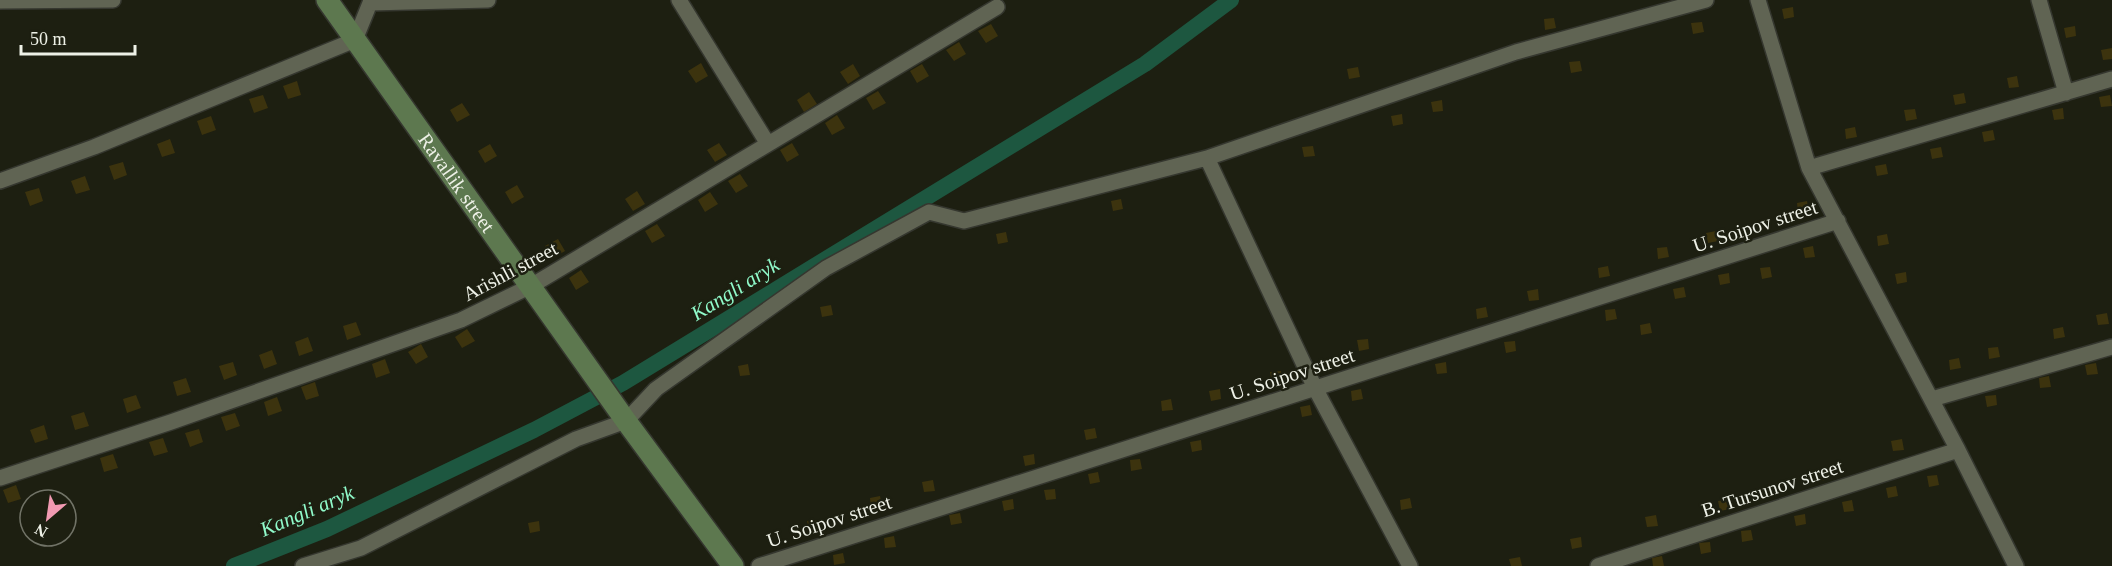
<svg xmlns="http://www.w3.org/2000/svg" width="2112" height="566" viewBox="0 0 2112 566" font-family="Georgia,serif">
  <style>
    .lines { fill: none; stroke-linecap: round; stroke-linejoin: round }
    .canal { stroke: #1d5740; stroke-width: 16 }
    .building { fill: #3c330e }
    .street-casing { stroke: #35372f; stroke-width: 18 }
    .secondary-casing { stroke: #35372f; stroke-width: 24 }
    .street { stroke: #606453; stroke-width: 15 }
    .secondary { stroke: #5d784f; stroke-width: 21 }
    .labels { text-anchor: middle; stroke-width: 5; stroke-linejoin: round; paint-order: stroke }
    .street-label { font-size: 20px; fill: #eef1e7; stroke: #1d1f11 }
    .water-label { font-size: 21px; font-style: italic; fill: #90faca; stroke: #1d1f11 }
  </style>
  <rect width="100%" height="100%" fill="#1d1f11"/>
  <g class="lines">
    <!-- canal -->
    <path class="canal" d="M234 566 327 529 534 430 623 383 1145 64 1231 0"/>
  </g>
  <!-- building -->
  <path class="building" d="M1793 7 1794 17 1784 19 1782 9Z
    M1554 18 1556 28 1545 30 1544 19Z
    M1702 22 1704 32 1693 34 1691 23Z
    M991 24 998 36 986 43 978 31Z
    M2075 26 2076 36 2066 38 2064 28Z
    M959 42 966 54 954 61 946 50Z
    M2112 48V59L2103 60 2101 50Z
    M1580 61 1582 71 1571 73 1569 62Z
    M701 63 708 76 696 83 688 71Z
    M853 64 860 76 848 84 840 72Z
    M922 64 929 76 917 83 910 71Z
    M1358 67 1360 77 1349 79 1347 69Z
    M2017 76 2019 87 2009 88 2007 78Z
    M297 81 301 95 288 99 283 86Z
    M878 91 886 103 873 110 866 98Z
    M809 92 817 104 804 112 797 100Z
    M1964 93 1966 103 1955 105 1953 95Z
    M263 95 268 108 254 113 249 99Z
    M2110 95 2112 106 2101 107 2099 97Z
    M1442 100 1443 111 1433 112 1431 102Z
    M462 103 470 115 457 122 450 110Z
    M2063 108 2064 119 2054 120 2052 110Z
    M1915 109 1917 119 1906 121 1904 110Z
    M1402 114 1403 124 1393 126 1391 116Z
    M837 115 845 128 832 135 825 123Z
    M211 116 216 130 202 135 197 121Z
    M1855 127 1857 137 1846 139 1845 129Z
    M1993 130 1995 140 1984 142 1982 132Z
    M170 139 175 153 162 157 157 144Z
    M719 143 727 155 715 162 707 150Z
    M792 143 799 155 787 162 780 150Z
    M490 144 497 156 485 163 478 151Z
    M1313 146 1315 156 1304 157 1302 147Z
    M1941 147 1943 157 1932 159 1930 149Z
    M123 162 127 175 114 180 109 166Z
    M1886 164 1888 174 1877 176 1875 166Z
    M740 174 748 186 736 193 728 181Z
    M85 176 90 190 76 194 71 181Z
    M517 185 524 197 512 204 505 192Z
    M39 188 43 201 30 206 25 192Z
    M637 191 645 204 633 211 625 199Z
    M710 192 718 204 705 212 698 200Z
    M1121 199 1123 209 1113 211 1111 201Z
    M1807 201 1809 211 1798 213 1797 203Z
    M657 224 665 236 652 243 645 231Z
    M1716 231 1718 241 1708 243 1706 233Z
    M1006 232 1008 242 998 244 996 234Z
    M1887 234 1889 244 1878 246 1877 236Z
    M558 239 565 251 553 258 545 246Z
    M1813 246 1815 257 1805 258 1803 248Z
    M1667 247 1669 257 1658 259 1657 248Z
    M1608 266 1610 276 1599 278 1598 268Z
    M1770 267 1772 277 1762 279 1760 268Z
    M581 270 589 282 576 290 569 278Z
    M1906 272 1907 282 1897 284 1895 274Z
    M1729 273 1730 283 1720 285 1718 275Z
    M1684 287 1686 297 1675 299 1673 289Z
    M1538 289 1539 300 1529 301 1527 291Z
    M831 305 833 315 822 317 820 307Z
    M1486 307 1488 317 1477 319 1476 309Z
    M1615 309 1617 319 1606 321 1605 310Z
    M2107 313 2109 324 2098 325 2096 315Z
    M356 322 361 335 347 340 343 326Z
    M1650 323 1652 333 1641 335 1640 325Z
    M2063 327 2065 337 2054 339 2053 329Z
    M467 329 475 341 462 348 455 337Z
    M308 337 313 351 299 356 295 342Z
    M1368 339 1369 349 1359 351 1357 340Z
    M1515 341 1516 351 1506 353 1504 342Z
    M421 344 428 357 416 364 408 352Z
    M1998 347 2000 357 1989 359 1988 348Z
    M272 350 277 364 264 369 259 355Z
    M1959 358 1961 368 1950 370 1949 360Z
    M385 359 390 373 376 378 372 364Z
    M233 362 237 375 224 380 219 366Z
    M1446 362 1447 373 1437 374 1435 364Z
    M2096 363 2098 374 2087 375 2085 365Z
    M748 364 750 375 740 376 738 366Z
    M1281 371 1282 381 1272 383 1270 372Z
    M2049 376 2051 387 2040 388 2039 378Z
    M186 378 191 392 177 396 173 382Z
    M315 382 319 396 306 400 301 387Z
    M1220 389 1221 399 1211 401 1209 391Z
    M1361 389 1363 399 1352 401 1351 391Z
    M136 395 141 408 127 413 123 399Z
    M1996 395 1997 405 1987 407 1985 396Z
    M277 397 282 411 268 416 264 402Z
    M1171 399 1173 410 1162 411 1161 401Z
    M1310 405 1312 415 1302 417 1300 407Z
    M84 412 89 426 75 430 71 416Z
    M235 413 240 426 226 431 221 417Z
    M44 425 48 439 35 443 30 430Z
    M1095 428 1097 438 1086 440 1084 430Z
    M199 429 203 442 190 447 185 433Z
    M163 438 168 452 154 456 149 442Z
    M1902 439 1904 450 1893 451 1891 441Z
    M1201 440 1202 450 1192 452 1190 442Z
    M113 454 118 468 104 472 100 458Z
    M1034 454 1035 464 1025 466 1023 456Z
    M1140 459 1142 469 1131 471 1130 460Z
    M1823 470 1825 480 1815 482 1813 472Z
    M1098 472 1100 482 1090 484 1088 474Z
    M1937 475 1939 485 1929 487 1927 476Z
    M933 480 935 491 924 492 922 482Z
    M1778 483 1780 494 1769 495 1767 485Z
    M16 485 21 499 8 503 3 490Z
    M1896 486 1898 496 1888 498 1886 488Z
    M1055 489 1056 499 1046 500 1044 490Z
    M880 496 882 506 871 508 870 498Z
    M1410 498 1412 508 1401 510 1400 500Z
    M1013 499 1014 509 1004 511 1002 501Z
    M1729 499 1730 509 1720 511 1718 501Z
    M1852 500 1854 511 1844 512 1842 502Z
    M960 513 962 523 951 525 949 515Z
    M1805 514 1806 524 1796 526 1794 516Z
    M1656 515 1658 526 1647 527 1645 517Z
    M817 520 819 530 809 532 807 521Z
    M539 521 540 531 530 533 528 523Z
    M1751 530 1753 540 1742 542 1741 531Z
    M894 536 896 547 885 548 884 538Z
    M1581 537 1582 547 1572 549 1570 539Z
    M1710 542 1711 552 1701 554 1699 543Z
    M843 553 845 563 834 565 833 555Z
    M1662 556 1664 566H1653L1652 558Z
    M1520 557 1522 566H1511L1509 559Z"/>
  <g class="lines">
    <defs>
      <path id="street" d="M679 0 768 144
        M1758 0 1809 168 1958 450 2016 566
        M2039 0 2066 93
        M0 1 113 0
        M1809 168 2112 79
        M0 181 94 147 355 40 370 3 488 0
        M1932 399 2112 347
        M0 478 171 422 461 320 531 286 997 7
        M303 566 361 548 576 439 626 421 656 389 826 268 929 212 964 221 1207 158
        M759 566 1838 221
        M1410 566 1315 388 1207 158 1516 52 1706 0
        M1598 566 1958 450"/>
      <g id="secondary">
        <path id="s1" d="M327 0 626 421 733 566"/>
      </g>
    </defs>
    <!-- street casing -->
    <use href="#street" class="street-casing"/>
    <!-- secondary casing -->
    <use href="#secondary" class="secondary-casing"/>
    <!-- street -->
    <use href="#street" class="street"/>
    <!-- secondary -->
    <use href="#secondary" class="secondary"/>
  </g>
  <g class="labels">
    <!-- street labels -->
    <g class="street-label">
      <text dy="7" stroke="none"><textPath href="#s1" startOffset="224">Ravallik street</textPath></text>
      <text transform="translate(1755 226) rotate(-18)" y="7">U. Soipov street</text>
      <text transform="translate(510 271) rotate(-28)" y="7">Arishli street</text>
      <text transform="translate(1292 374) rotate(-18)" y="7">U. Soipov street</text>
      <text transform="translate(1772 488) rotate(-18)" y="7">B. Tursunov street</text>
      <text transform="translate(829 521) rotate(-18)" y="7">U. Soipov street</text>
    </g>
    <!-- water labels -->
    <g class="water-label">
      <text transform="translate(735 289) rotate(-32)" y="7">Kangli aryk</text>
      <text transform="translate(307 511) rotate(-23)" y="7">Kangli aryk</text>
    </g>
  </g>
  <!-- north arrow -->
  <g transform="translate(48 518) rotate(209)"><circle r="28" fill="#1d1f11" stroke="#717367" stroke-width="1.5"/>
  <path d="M0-4.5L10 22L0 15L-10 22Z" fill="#f19ab2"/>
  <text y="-9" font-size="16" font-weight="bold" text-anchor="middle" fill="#eef1e7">N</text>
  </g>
  <!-- scale -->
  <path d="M21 45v9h114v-9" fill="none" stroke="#eef1e7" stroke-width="3"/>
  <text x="30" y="45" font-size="18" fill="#eef1e7" stroke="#1d1f11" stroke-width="4.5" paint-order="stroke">50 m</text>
</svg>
